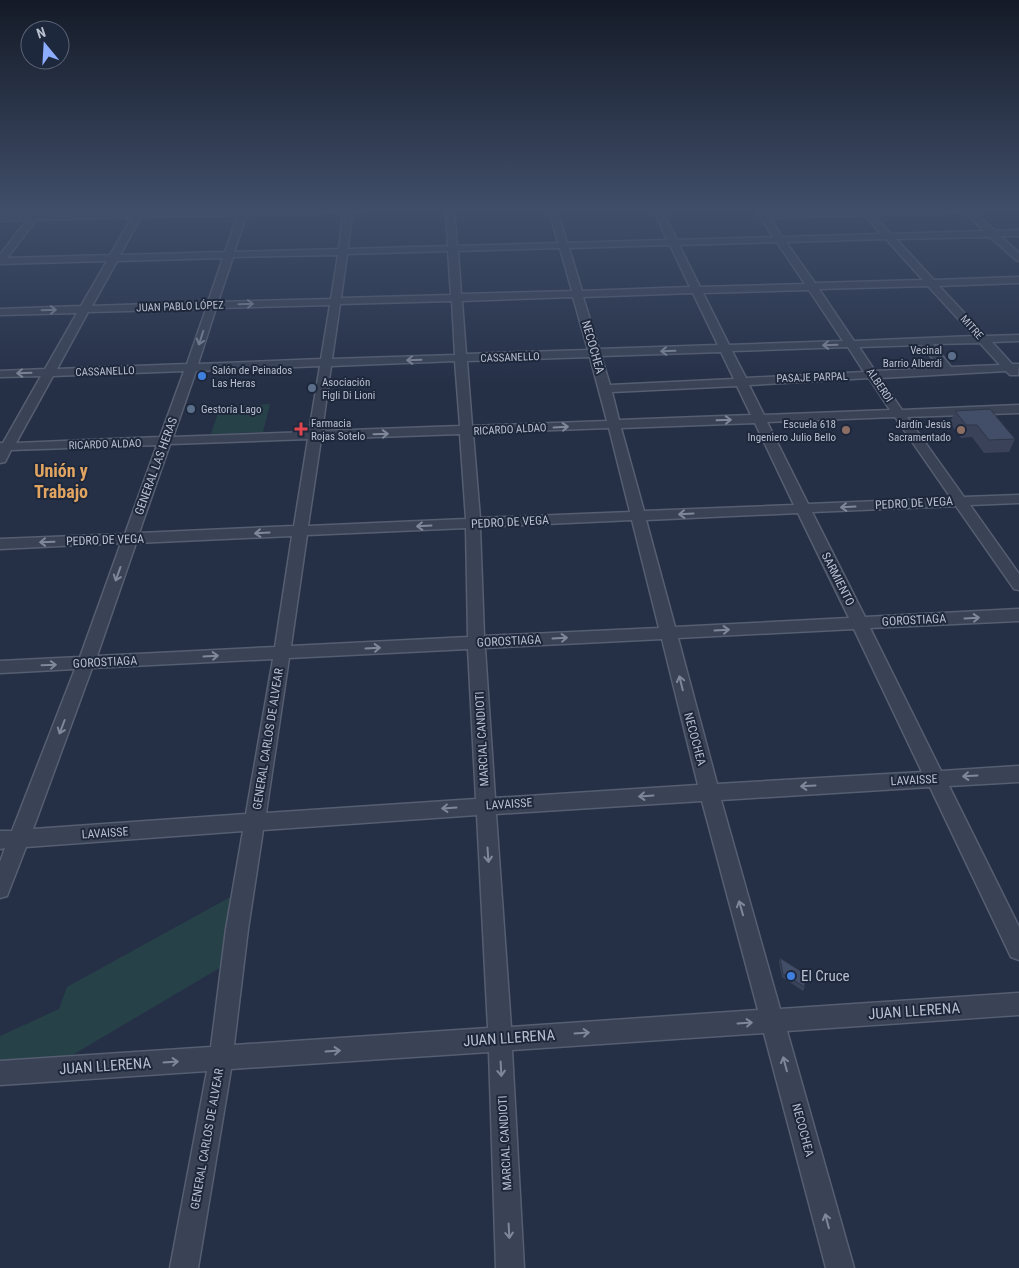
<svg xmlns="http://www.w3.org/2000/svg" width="1019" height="1268" viewBox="0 0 1019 1268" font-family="'Roboto Condensed',sans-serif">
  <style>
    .green { fill: #274148 }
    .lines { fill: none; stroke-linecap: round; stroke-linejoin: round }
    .minor-casing { stroke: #565e71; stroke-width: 3 }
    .minor { fill: #3a4356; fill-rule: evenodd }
    .wall { fill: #394259 }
    .building { fill: #424d67; stroke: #2e3648 }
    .oneway { stroke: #7f8799 }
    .service-dot { fill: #5c6f8a; stroke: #1e283c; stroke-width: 2 }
    .shop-dot { fill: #3f7fe0; stroke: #1e283c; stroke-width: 2 }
    .health-dot { fill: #e0444e; stroke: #1e283c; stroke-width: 2 }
    .education-dot { fill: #8d6e63; stroke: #1e283c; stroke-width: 2 }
    .labels { text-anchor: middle; stroke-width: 4; stroke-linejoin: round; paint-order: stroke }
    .far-street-label { font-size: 11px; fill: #b8bfcf; stroke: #1e283c }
    .far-poi-label { font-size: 11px; fill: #b8bfcf; stroke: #1e283c; text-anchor: start }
    .street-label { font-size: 12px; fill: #b8bfcf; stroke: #1e283c }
    .near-poi-label { font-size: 15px; fill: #b8bfcf; stroke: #1e283c; text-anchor: start }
    .near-street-label { font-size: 15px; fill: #b8bfcf; stroke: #1e283c }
    .district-label { font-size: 18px; font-weight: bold; fill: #e1a561; stroke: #1e283c }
  </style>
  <rect width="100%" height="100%" fill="#253047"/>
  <!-- green -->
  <path class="green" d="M270 404 263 432 211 434 220 407Z
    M234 895 223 966 69 1057 0 1063V1036L59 1009 67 987Z"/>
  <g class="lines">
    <defs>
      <path id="minor" d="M137 209H145L144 212 367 209 363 212H352L348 249 448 246 446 209H454L457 246 558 243 549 209H557L567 243 667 240 653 209H661L677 240 773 237 755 209H763L766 213 859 209H978L973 212 995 231 1019 230V236H1000L1019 253V261L1016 260 990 237 896 239 934 280 1019 277V283L939 286 986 336 1019 335V341L992 342 1012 364H1019L1018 375H1010L1006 371 880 378 902 410 1019 405V413L907 417 964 497 1019 495V503L970 505 1019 574V590L1014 589 956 506 812 512 865 617 1019 609V621L870 628 941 771 1019 766V782L949 786 1019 927V960L1011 957 930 787 721 800 780 1009 1019 993V1015L787 1031 854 1268H826L764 1033 512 1050 524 1268H496L489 1052 231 1069 198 1268H170L207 1071 0 1085V1061L211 1047 226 929 243 831 26 847 7 896 0 898V862L5 848 0 849V831H12L75 669 0 673V661L80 657 121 543 0 549V539L125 534 157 445 11 450 5 462 0 463V443H3L41 376 0 377V371L45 369 77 313 0 315V309L81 306 107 261 0 264V255L27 220 0 221V215H31L37 210 40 211V214L135 212ZM343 212 339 249 234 252 247 215ZM963 212 984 231 891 234 873 215ZM238 215 225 252 120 255 141 217ZM864 215 881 234 782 237 770 218ZM132 217 110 255 7 258 36 220ZM886 239 923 280 815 283 786 242ZM777 242 805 284 700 287 679 245ZM670 245 690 287 582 291 569 248ZM560 248 572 291 461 294 458 251ZM448 251 451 295 341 298 347 254ZM338 255 331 299 218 302 233 257ZM223 258 208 302 92 306 117 261ZM928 286 974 336 854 341 819 289ZM809 290 843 341 729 345 703 293ZM693 293 718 345 599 349 583 297ZM573 297 588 350 466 354 462 301ZM452 301 455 355 332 359 340 304ZM330 305 321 359 198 364 216 308ZM206 309 187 364 57 369 88 312ZM980 343 1000 365 951 367 933 344ZM922 345 940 368 875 371 859 347ZM848 347 864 372 746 378 732 351ZM721 352 734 379 610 385 601 356ZM590 357 607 421 472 426 467 361ZM455 361 460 426 322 431 331 366ZM320 366 309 432 173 437 196 371ZM184 371 160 437 16 443 53 376ZM869 378 890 410 764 415 749 385ZM737 386 751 415 619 420 612 392ZM895 417 951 498 808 504 767 422ZM755 423 794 505 644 511 621 428ZM609 428 630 512 480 518 473 433ZM460 434 466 519 308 526 321 439ZM308 439 294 526 139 533 170 444ZM798 513 849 618 675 627 646 520ZM632 520 659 628 484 636 480 527ZM466 528 468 637 291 646 307 535ZM292 536 275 647 97 656 136 543ZM854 629 922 772 717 784 678 638ZM662 639 698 785 495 798 485 648ZM468 649 476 799 266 813 289 658ZM273 659 246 814 33 829 92 668ZM702 801 758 1010 511 1027 496 814ZM477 815 488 1028 234 1045 248 929 263 830Z"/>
    </defs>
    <!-- minor casing -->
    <use href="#minor" class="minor-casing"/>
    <!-- minor -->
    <use href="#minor" class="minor"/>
  </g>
  <!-- wall -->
  <path class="wall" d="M955 411 1015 439 1009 452 984 453 972 437 961 438 950 423Z
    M780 958 805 987 803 991 782 977 779 962Z"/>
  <!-- building -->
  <path class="building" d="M990 409 1015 439 989 440 977 425H966L955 411Z
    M780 958 802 972 805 987 783 974Z"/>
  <!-- one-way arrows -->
  <defs><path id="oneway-shaft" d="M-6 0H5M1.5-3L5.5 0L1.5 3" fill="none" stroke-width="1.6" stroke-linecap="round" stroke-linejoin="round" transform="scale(1.25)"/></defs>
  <g class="oneway">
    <use href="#oneway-shaft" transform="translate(246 304) rotate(-2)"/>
    <use href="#oneway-shaft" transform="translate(49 310) rotate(-2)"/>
    <use href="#oneway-shaft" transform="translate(201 338) rotate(108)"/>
    <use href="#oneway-shaft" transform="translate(830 345) rotate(178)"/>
    <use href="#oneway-shaft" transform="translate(668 351) rotate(178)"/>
    <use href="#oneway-shaft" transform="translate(414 360) rotate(178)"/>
    <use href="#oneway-shaft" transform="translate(24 373) rotate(178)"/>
    <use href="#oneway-shaft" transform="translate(724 420) rotate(-2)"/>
    <use href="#oneway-shaft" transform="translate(561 427) rotate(-3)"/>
    <use href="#oneway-shaft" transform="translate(381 434) rotate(-2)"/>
    <use href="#oneway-shaft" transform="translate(848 507) rotate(177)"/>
    <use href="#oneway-shaft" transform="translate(686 514) rotate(177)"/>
    <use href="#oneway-shaft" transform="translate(424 526) rotate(177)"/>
    <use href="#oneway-shaft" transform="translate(262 533) rotate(177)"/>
    <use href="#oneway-shaft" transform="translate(47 542) rotate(178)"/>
    <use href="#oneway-shaft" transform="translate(118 574) rotate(110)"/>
    <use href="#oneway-shaft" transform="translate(972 618) rotate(-3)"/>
    <use href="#oneway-shaft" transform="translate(722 630) rotate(-3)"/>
    <use href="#oneway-shaft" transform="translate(560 638) rotate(-3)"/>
    <use href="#oneway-shaft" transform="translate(373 648) rotate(-3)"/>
    <use href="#oneway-shaft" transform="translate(211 656) rotate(-3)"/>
    <use href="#oneway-shaft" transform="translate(49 665) rotate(-2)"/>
    <use href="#oneway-shaft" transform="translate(681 683) rotate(-104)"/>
    <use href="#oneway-shaft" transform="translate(62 727) rotate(111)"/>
    <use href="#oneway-shaft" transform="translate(970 776) rotate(177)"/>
    <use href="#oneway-shaft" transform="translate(808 786) rotate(177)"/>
    <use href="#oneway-shaft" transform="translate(646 796) rotate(176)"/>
    <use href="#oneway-shaft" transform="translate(449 808) rotate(176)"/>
    <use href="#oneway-shaft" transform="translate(488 855) rotate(86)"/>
    <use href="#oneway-shaft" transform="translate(741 908) rotate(-106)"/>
    <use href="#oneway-shaft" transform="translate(745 1023) rotate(-4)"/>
    <use href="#oneway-shaft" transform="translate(582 1033) rotate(-4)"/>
    <use href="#oneway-shaft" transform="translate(333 1051) rotate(-4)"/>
    <use href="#oneway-shaft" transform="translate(171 1062) rotate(-4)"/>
    <use href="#oneway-shaft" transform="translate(785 1064) rotate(-105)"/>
    <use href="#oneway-shaft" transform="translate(501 1069) rotate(87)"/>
    <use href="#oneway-shaft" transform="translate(827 1221) rotate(-105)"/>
    <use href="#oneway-shaft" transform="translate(509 1231) rotate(87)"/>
  </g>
  <!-- sky -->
  <linearGradient id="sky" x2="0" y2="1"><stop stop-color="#141a27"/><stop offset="0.54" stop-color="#404e69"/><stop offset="1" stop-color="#404e69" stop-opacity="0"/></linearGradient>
  <rect width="1019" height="387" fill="url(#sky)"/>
  <!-- markers -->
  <g class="service-dot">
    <circle cx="952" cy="356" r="5"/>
    <circle cx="312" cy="388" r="5"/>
    <circle cx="191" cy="409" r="5"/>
  </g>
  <g class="shop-dot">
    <circle cx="202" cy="376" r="5"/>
    <circle cx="791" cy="976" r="5"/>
  </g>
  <path class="health-dot" d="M298.5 421.5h5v5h5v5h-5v5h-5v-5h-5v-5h5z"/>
  <g class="education-dot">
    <circle cx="846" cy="430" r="5"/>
    <circle cx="961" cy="430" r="5"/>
  </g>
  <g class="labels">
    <!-- far-street labels -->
    <g class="far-street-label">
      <text transform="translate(180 306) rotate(-2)" y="4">JUAN PABLO LÓPEZ</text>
      <text transform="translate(972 327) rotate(48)" y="4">MITRE</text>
      <text transform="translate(510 357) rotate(-2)" y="4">CASSANELLO</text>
      <text transform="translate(105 371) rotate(-2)" y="4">CASSANELLO</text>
      <text transform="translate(812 377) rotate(-2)" y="4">PASAJE PARPAL</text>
      <text transform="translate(880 385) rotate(56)" y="4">ALBERDI</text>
      <text transform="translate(510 429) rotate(-3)" y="4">RICARDO ALDAO</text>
      <text transform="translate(105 444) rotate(-2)" y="4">RICARDO ALDAO</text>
    </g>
    <!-- far-poi labels -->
    <g class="far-poi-label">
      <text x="942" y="354" text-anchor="end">Vecinal<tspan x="942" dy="13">Barrio Alberdi</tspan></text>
      <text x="212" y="374">Salón de Peinados<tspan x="212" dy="13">Las Heras</tspan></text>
      <text x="322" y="386">Asociación<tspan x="322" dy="13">Figli Di Lioni</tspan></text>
      <text x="201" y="413">Gestoría Lago</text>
      <text x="311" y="427">Farmacia<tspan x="311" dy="13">Rojas Sotelo</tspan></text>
      <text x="836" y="428" text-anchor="end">Escuela 618<tspan x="836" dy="13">Ingeniero Julio Bello</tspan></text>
      <text x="951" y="428" text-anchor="end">Jardín Jesús<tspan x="951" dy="13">Sacramentado</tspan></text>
    </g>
    <!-- street labels -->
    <g class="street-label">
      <text transform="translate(593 347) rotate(74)" y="4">NECOCHEA</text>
      <text transform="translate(156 466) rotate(-70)" y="4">GENERAL LAS HERAS</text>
      <text transform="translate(914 503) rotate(-3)" y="4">PEDRO DE VEGA</text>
      <text transform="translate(510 522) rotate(-3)" y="4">PEDRO DE VEGA</text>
      <text transform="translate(105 540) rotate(-2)" y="4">PEDRO DE VEGA</text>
      <text transform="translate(838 579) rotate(63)" y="4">SARMIENTO</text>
      <text transform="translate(914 620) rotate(-3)" y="4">GOROSTIAGA</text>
      <text transform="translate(509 641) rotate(-3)" y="4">GOROSTIAGA</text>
      <text transform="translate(105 662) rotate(-3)" y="4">GOROSTIAGA</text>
      <text transform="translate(268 739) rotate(-81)" y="4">GENERAL CARLOS DE ALVEAR</text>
      <text transform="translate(482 739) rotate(-93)" y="4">MARCIAL CANDIOTI</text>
      <text transform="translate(695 739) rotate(75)" y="4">NECOCHEA</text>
      <text transform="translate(914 780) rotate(-3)" y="4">LAVAISSE</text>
      <text transform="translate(509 804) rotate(-4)" y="4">LAVAISSE</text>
      <text transform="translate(105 833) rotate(-4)" y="4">LAVAISSE</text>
      <text transform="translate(803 1130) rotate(75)" y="4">NECOCHEA</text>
      <text transform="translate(207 1139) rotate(-80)" y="4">GENERAL CARLOS DE ALVEAR</text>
      <text transform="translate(505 1143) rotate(-93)" y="4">MARCIAL CANDIOTI</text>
    </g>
    <!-- near-poi labels -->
    <g class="near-poi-label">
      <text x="801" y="981">El Cruce</text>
    </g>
    <!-- near-street labels -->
    <g class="near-street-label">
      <text transform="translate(914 1011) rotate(-4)" y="5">JUAN LLERENA</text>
      <text transform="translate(509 1038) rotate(-4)" y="5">JUAN LLERENA</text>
      <text transform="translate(105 1066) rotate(-4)" y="5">JUAN LLERENA</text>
    </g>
    <!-- district labels -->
    <g class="district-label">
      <text x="61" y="477">Unión y<tspan x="61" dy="21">Trabajo</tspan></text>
    </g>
  </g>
  <!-- north arrow -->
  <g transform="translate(45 45) rotate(342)"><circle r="24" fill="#1e283c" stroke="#5c6477"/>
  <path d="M0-4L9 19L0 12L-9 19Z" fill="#8daeff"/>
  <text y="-8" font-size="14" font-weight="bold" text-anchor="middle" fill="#b8bfcf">N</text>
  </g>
</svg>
